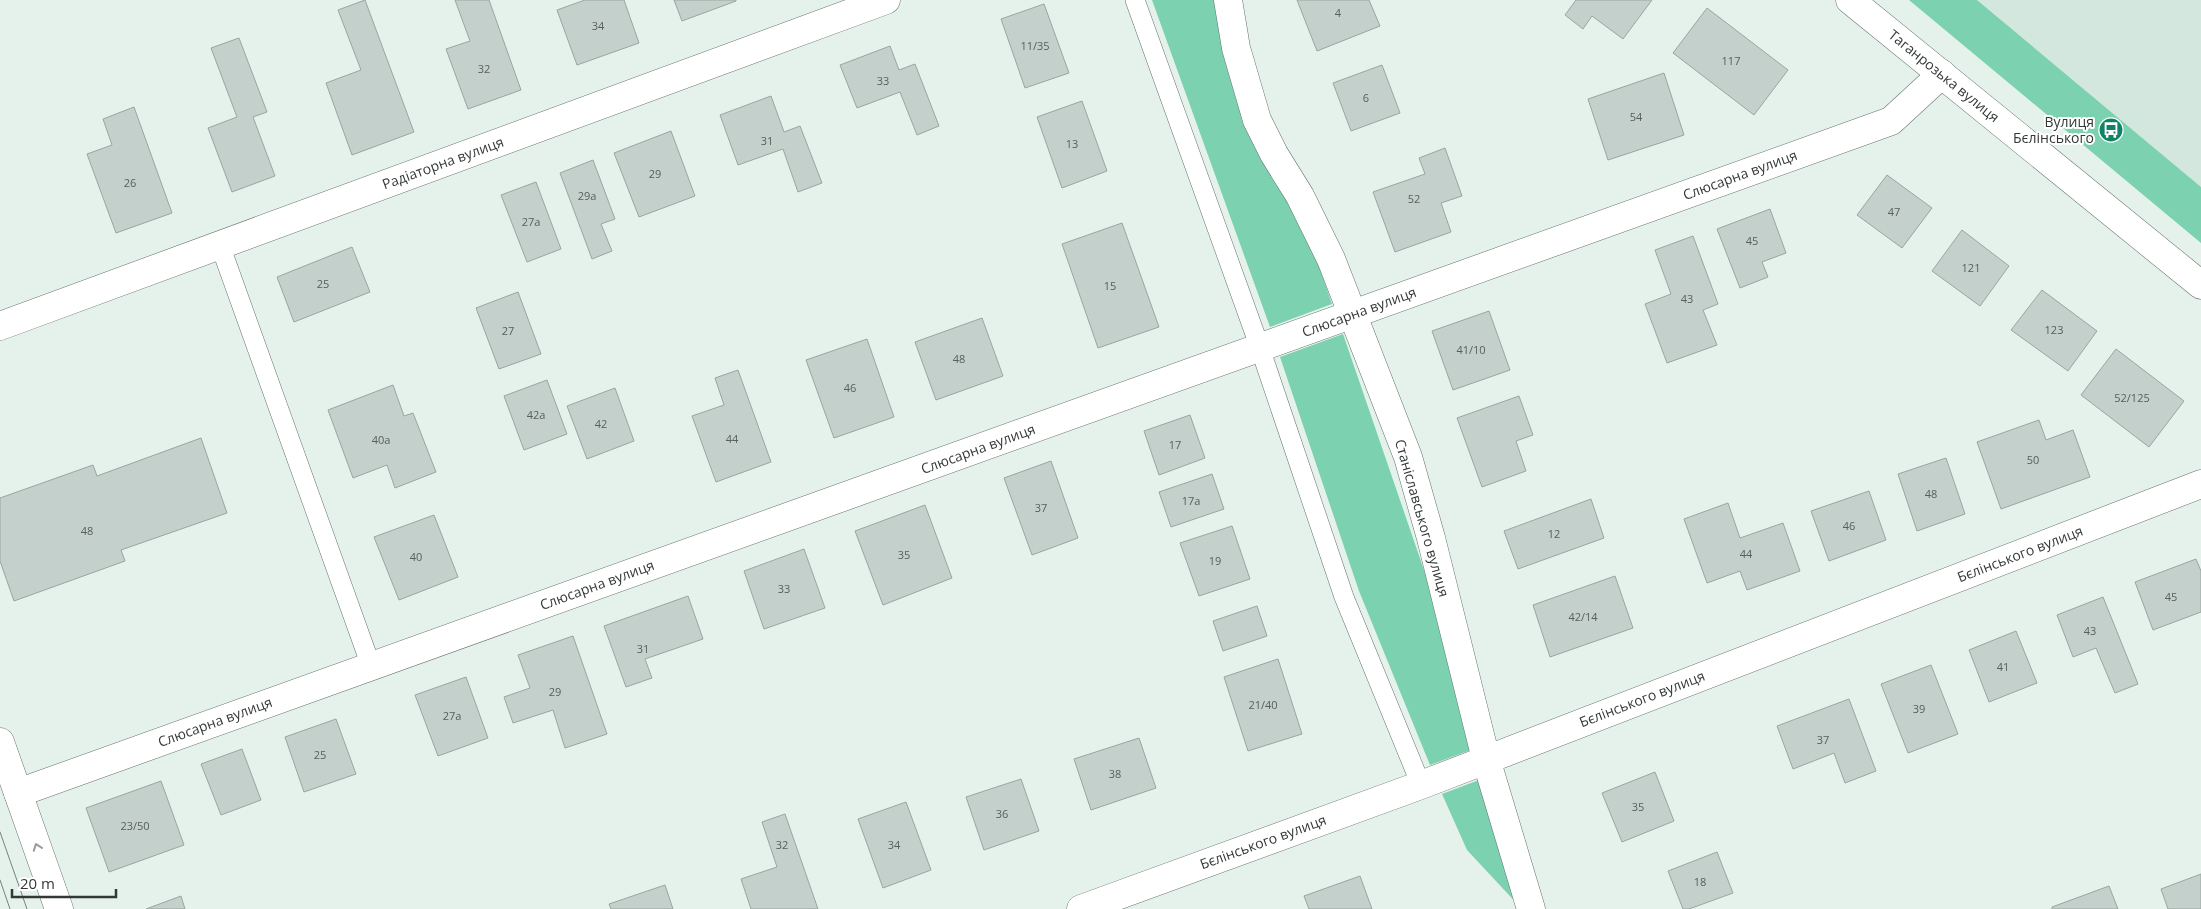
<svg xmlns="http://www.w3.org/2000/svg" width="2201" height="909" viewBox="0 0 2201 909" font-family="'Open Sans',sans-serif">
  <style>
    .built { fill: #d3e7df }
    .green { fill: #7bd1b0 }
    .building { fill: #c4d0cb; stroke: #99a59f }
    .lines { fill: none; stroke-linecap: round; stroke-linejoin: round }
    .lane-casing { stroke: #67726d; stroke-width: 20 }
    .street-casing { stroke: #67726d; stroke-width: 29 }
    .secondary-casing { stroke: #67726d; stroke-width: 29 }
    .highway-casing { stroke: #67726d; stroke-width: 29 }
    .lane { stroke: #fff; stroke-width: 19 }
    .street { stroke: #fff; stroke-width: 28 }
    .secondary { stroke: #fff; stroke-width: 28 }
    .highway { stroke: #fff; stroke-width: 28 }
    .tram { stroke: #78807c; stroke-width: 1 }
    .oneway { stroke: #999c9a }
    .labels { text-anchor: middle; stroke-width: 4; stroke-linejoin: round; paint-order: stroke }
    .number-label { font-size: 11px; fill: #575e5b }
    .street-label { font-size: 14px; fill: #333836; stroke: #fff }
    .poi-label { font-size: 14px; fill: #333836; stroke: #fff; text-anchor: end }
  </style>
  <rect width="100%" height="100%" fill="#e5f2ec"/>
  <!-- built -->
  <path class="built" d="M1977 0H2201V187Z"/>
  <!-- green -->
  <path class="green" d="M1152 0H1227L1332 304 1270 327Z
    M1909 0H1977L2201 187V243Z
    M1343 334 1484 745 1430 765 1359 591 1280 357Z
    M1495 774 1544 909H1522L1467 850 1442 794Z"/>
  <!-- building -->
  <path class="building" d="M365 0 414 132 352 155 326 83 361 70 338 10Z
    M455 0H489L521 90 468 109 446 49 470 41Z
    M585 0H624L639 43 577 65 557 10Z
    M674 0H736V1L682 21Z
    M1297 0H1369L1380 26 1317 51Z
    M1576 0H1652L1623 39 1592 16 1583 29 1565 15Z
    M1044 4 1069 73 1025 88 1001 19Z
    M1707 8 1788 70 1754 115 1673 53Z
    M239 38 267 112 253 117 275 176 232 192 208 128 237 117 211 48Z
    M890 46 899 70 915 64 939 126 917 135 900 92 857 108 840 65Z
    M1382 65 1400 113 1351 131 1333 83Z
    M1664 73 1684 135 1608 160 1588 99Z
    M771 96 784 132 800 126 822 183 798 192 783 149 738 165 720 115Z
    M1082 101 1107 171 1062 188 1037 117Z
    M134 107 172 213 116 233 87 154 112 145 103 119Z
    M671 131 695 196 639 217 614 153Z
    M1445 148 1462 196 1441 203 1451 232 1395 252 1373 192 1425 174 1419 158Z
    M593 160 615 219 601 224 612 251 592 259 560 173Z
    M1887 175 1932 208 1902 248 1857 215Z
    M536 182 561 249 527 262 501 195Z
    M1770 209 1786 253 1762 262 1768 277 1740 288 1717 229Z
    M1122 223 1159 327 1098 348 1062 244Z
    M1962 230 2009 266 1980 306 1932 271Z
    M1693 236 1718 304 1703 310 1717 345 1667 363 1645 304 1671 294 1655 250Z
    M352 247 370 292 294 322 277 277Z
    M2042 290 2097 331 2068 371 2011 330Z
    M518 292 541 354 499 369 476 308Z
    M1489 311 1510 370 1453 390 1432 331Z
    M982 318 1003 376 936 400 915 342Z
    M867 339 894 417 834 438 806 360Z
    M2116 349 2184 401 2149 447 2081 395Z
    M738 370 771 462 716 482 692 416 724 405 715 378Z
    M547 380 567 434 524 450 504 396Z
    M393 385 404 416 413 413 436 472 395 488 387 465 353 478 328 410Z
    M615 388 634 441 587 459 567 406Z
    M1519 396 1533 435 1516 441 1526 471 1482 487 1457 418Z
    M1190 415 1205 458 1159 475 1144 431Z
    M2039 420 2046 440 2073 430 2090 477 2001 509 1977 442Z
    M201 438 227 513 121 550 125 561 14 601 0 561V498L93 465 97 476Z
    M1946 458 1965 514 1917 531 1898 474Z
    M1051 461 1078 538 1032 555 1004 478Z
    M1212 474 1224 509 1171 527 1159 492Z
    M1869 491 1886 540 1829 561 1811 511Z
    M1591 499 1604 538 1518 569 1504 531Z
    M1728 503 1740 538 1783 523 1800 571 1747 590 1740 571 1707 583 1684 519Z
    M925 505 952 578 883 605 855 531Z
    M434 515 458 577 399 600 374 537Z
    M1232 526 1250 579 1199 596 1180 543Z
    M804 549 825 608 764 629 744 571Z
    M2196 559 2201 571V612L2153 630 2135 582Z
    M1615 576 1633 628 1550 657 1533 605Z
    M688 596 703 639 645 659 652 678 626 687 604 626Z
    M2103 597 2138 684 2115 693 2096 648 2073 657 2057 615Z
    M1257 606 1267 636 1223 651 1213 621Z
    M2016 631 2037 683 1989 702 1969 650Z
    M573 636 607 734 565 748 553 710 513 723 504 697 530 688 518 655Z
    M1278 659 1302 734 1248 751 1224 677Z
    M1931 665 1958 734 1908 753 1881 684Z
    M466 677 488 738 438 756 415 695Z
    M1849 699 1876 771 1845 783 1834 753 1793 769 1777 726Z
    M336 719 356 774 304 792 285 737Z
    M1139 738 1156 788 1091 810 1074 759Z
    M242 749 261 800 221 815 201 764Z
    M1655 772 1674 821 1622 842 1602 793Z
    M1021 779 1039 831 984 850 966 797Z
    M161 781 184 845 109 872 86 808Z
    M906 802 931 870 883 888 858 819Z
    M785 814 818 909H751L741 879 777 867 762 822Z
    M1717 852 1733 893 1689 909H1683L1668 871Z
    M2201 874V909H2168L2161 889Z
    M1360 876 1372 909H1309L1304 896Z
    M665 885 673 909H611L609 904Z
    M2109 886 2118 909H2052V907Z
    M181 896 185 909H146Z"/>
  <g class="lines">
    <defs>
      <path id="lane" d="M1135 0 1260 348 1344 597 1421 785
        M220 245 371 666"/>
      <path id="street" d="M1228 0 1236 48 1257 120 1274 154 1300 196 1331 259 1408 457 1431 538 1486 759 1531 909
        M0 326 886 0
        M18 793 1891 121 1942 74
        M1081 909 1421 785 2201 484"/>
      <path id="secondary" d="M0 742 59 909"/>
      <path id="highway" d="M1850 0 2201 285"/>
    </defs>
    <!-- lane casing -->
    <use href="#lane" class="lane-casing"/>
    <!-- street casing -->
    <use href="#street" class="street-casing"/>
    <!-- secondary casing -->
    <use href="#secondary" class="secondary-casing"/>
    <!-- highway casing -->
    <use href="#highway" class="highway-casing"/>
    <!-- lane -->
    <use href="#lane" class="lane"/>
    <!-- street -->
    <use href="#street" class="street"/>
    <!-- secondary -->
    <use href="#secondary" class="secondary"/>
    <!-- highway -->
    <use href="#highway" class="highway"/>
    <!-- tram -->
    <path class="tram" d="M0 832 27 909
      M0 880 10 909"/>
  </g>
  <!-- one-way arrows -->
  <defs><path id="oneway-chevron" d="M-2-3.5L2.5 0L-2 3.5" fill="none" stroke-width="1.6" stroke-linecap="round" stroke-linejoin="round" transform="scale(1.25)"/></defs>
  <use class="oneway" href="#oneway-chevron" transform="translate(37 847) rotate(-110)"/>
  <!-- icons -->
  <defs>
    <symbol id="bus-disc" viewBox="-11 -11 22 22"><circle r="9.5" fill="#0e8464" stroke="#fff"/><path d="M-5-6H5V4H4V6H2V4H-2V6H-4V4H-5ZM-3.5-4V0h7V-4ZM-3.5 1.2v1.5H-2V1.2ZM2 1.2v1.5H3.5V1.2Z" fill="#fff"/></symbol>
  </defs>
  <g fill-rule="evenodd">
    <use href="#bus-disc" x="2097" y="116" width="28" height="28"/>
  </g>
  <g class="labels">
    <!-- number labels -->
    <g class="number-label">
      <text x="1338" y="17">4</text>
      <text x="598" y="30">34</text>
      <text x="1035" y="50">11/35</text>
      <text x="1731" y="65">117</text>
      <text x="484" y="73">32</text>
      <text x="883" y="85">33</text>
      <text x="1366" y="102">6</text>
      <text x="1636" y="121">54</text>
      <text x="767" y="145">31</text>
      <text x="1072" y="148">13</text>
      <text x="655" y="178">29</text>
      <text x="130" y="187">26</text>
      <text x="587" y="200">29а</text>
      <text x="1414" y="203">52</text>
      <text x="1894" y="216">47</text>
      <text x="531" y="226">27а</text>
      <text x="1752" y="245">45</text>
      <text x="1971" y="272">121</text>
      <text x="323" y="288">25</text>
      <text x="1110" y="290">15</text>
      <text x="1687" y="303">43</text>
      <text x="2054" y="334">123</text>
      <text x="508" y="335">27</text>
      <text x="1471" y="354">41/10</text>
      <text x="959" y="363">48</text>
      <text x="850" y="392">46</text>
      <text x="2132" y="402">52/125</text>
      <text x="536" y="419">42а</text>
      <text x="601" y="428">42</text>
      <text x="732" y="443">44</text>
      <text x="381" y="444">40а</text>
      <text x="1175" y="449">17</text>
      <text x="2033" y="464">50</text>
      <text x="1931" y="498">48</text>
      <text x="1191" y="505">17а</text>
      <text x="1041" y="512">37</text>
      <text x="1849" y="530">46</text>
      <text x="87" y="535">48</text>
      <text x="1554" y="538">12</text>
      <text x="1746" y="558">44</text>
      <text x="904" y="559">35</text>
      <text x="416" y="561">40</text>
      <text x="1215" y="565">19</text>
      <text x="784" y="593">33</text>
      <text x="2171" y="601">45</text>
      <text x="1583" y="621">42/14</text>
      <text x="2090" y="635">43</text>
      <text x="643" y="653">31</text>
      <text x="2003" y="671">41</text>
      <text x="555" y="696">29</text>
      <text x="1263" y="709">21/40</text>
      <text x="1919" y="713">39</text>
      <text x="452" y="720">27а</text>
      <text x="1823" y="744">37</text>
      <text x="320" y="759">25</text>
      <text x="1115" y="778">38</text>
      <text x="1638" y="811">35</text>
      <text x="1002" y="818">36</text>
      <text x="135" y="830">23/50</text>
      <text x="782" y="849">32</text>
      <text x="894" y="849">34</text>
      <text x="1700" y="886">18</text>
    </g>
    <!-- street labels -->
    <g class="street-label">
      <text transform="translate(1944 76) rotate(39)" y="5">Таганрозька вулиця</text>
      <text transform="translate(443 163) rotate(-20)" y="5">Радіаторна вулиця</text>
      <text transform="translate(1740 175) rotate(-20)" y="5">Слюсарна вулиця</text>
      <text transform="translate(1359 312) rotate(-20)" y="5">Слюсарна вулиця</text>
      <text transform="translate(978 449) rotate(-20)" y="5">Слюсарна вулиця</text>
      <text transform="translate(1422 518) rotate(74)" y="5">Станіславського вулиця</text>
      <text transform="translate(2020 554) rotate(-21)" y="5">Бєлінського вулиця</text>
      <text transform="translate(597 585) rotate(-20)" y="5">Слюсарна вулиця</text>
      <text transform="translate(1642 699) rotate(-21)" y="5">Бєлінського вулиця</text>
      <text transform="translate(215 722) rotate(-20)" y="5">Слюсарна вулиця</text>
      <text transform="translate(1263 842) rotate(-20)" y="5">Бєлінського вулиця</text>
    </g>
    <!-- poi labels -->
    <g class="poi-label">
      <text x="2094" y="127">Вулиця<tspan x="2094" dy="16">Бєлінського</tspan></text>
    </g>
  </g>
  <!-- scale -->
  <path d="M12 889v8h104v-8" fill="none" stroke="#333836" stroke-width="2.5"/>
  <text x="20" y="889" font-size="15" fill="#333836" stroke="#ffffff" stroke-width="4" paint-order="stroke">20 m</text>
</svg>
